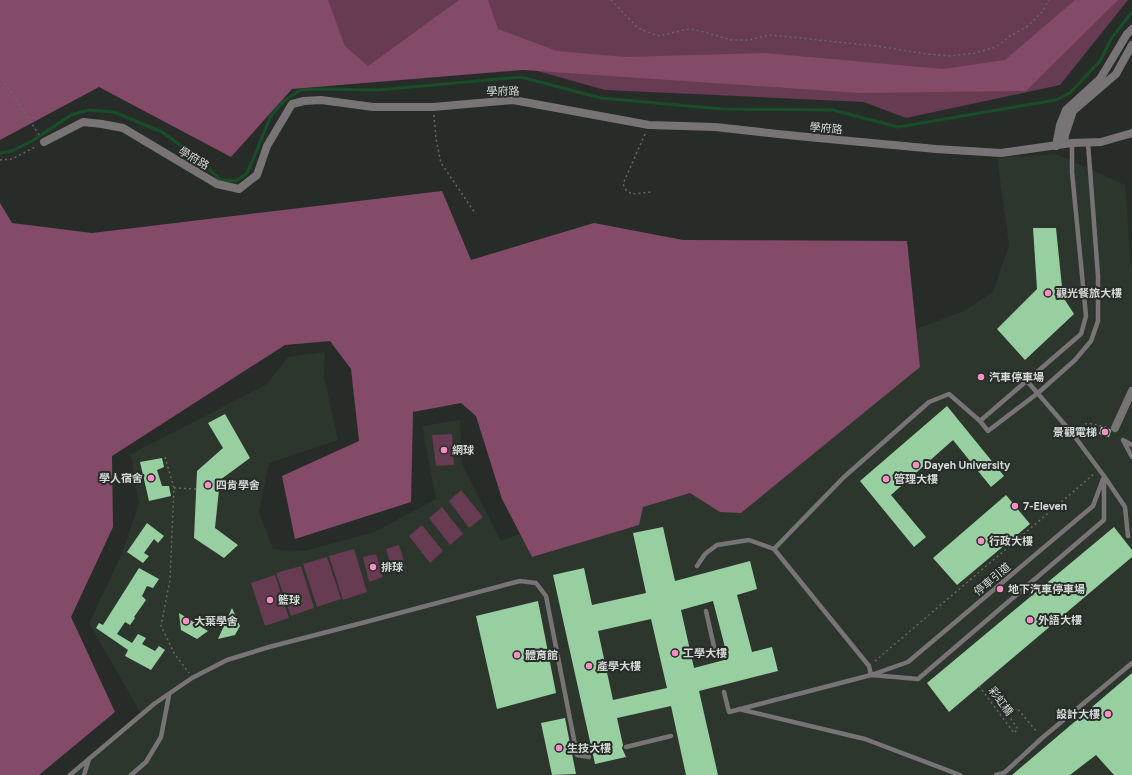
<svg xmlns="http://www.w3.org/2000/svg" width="1132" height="775" viewBox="0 0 1132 775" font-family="Figtree,'Noto Sans TC',sans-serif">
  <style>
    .built { fill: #2c362d }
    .green { fill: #673b52 }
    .forest { fill: #844b69 }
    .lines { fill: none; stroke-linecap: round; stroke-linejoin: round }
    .stream { stroke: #184e27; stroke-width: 3 }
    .building { fill: #98cfa1; fill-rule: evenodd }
    .path { stroke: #646965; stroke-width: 1.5; stroke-dasharray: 2 3; stroke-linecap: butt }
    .service { stroke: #787476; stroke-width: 4.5 }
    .minor { stroke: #787476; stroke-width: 8 }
    .poi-dot { fill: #fa8fc7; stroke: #272c28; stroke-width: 1.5 }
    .labels { text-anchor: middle; stroke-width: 4; stroke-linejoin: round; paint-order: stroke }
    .street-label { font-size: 11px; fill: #d5d9d6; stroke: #272c28 }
    .poi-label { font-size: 11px; font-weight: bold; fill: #d5d9d6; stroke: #272c28; text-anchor: start }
  </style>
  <rect width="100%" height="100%" fill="#272c28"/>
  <!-- built -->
  <path class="built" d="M1056 154 1125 185 1132 277V775H65L142 715 89 623 121 556 139 504 131 454 267 384 288 357 325 352 324 377 338 440 269 463 259 512 273 549 304 551 374 532 436 499 422 426 460 420 462 464 501 541 698 467 863 349 964 311 993 292 1009 245 997 158Z"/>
  <!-- green -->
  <path class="green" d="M263 0H1128L1060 85 906 118 864 102 605 90 527 68 288 88Z
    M452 434 454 465 436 466 432 435Z
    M461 490 483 517 469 528 449 501Z
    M442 507 463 534 450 545 429 518Z
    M422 525 443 551 430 563 409 536Z
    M399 545 406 568 393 573 386 549Z
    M354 549 367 592 343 600 329 556Z
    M376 554 383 577 369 582 363 557Z
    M327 557 341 599 317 607 303 564Z
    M301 566 314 608 291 616 276 573Z
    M275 575 289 618 265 626 251 583Z"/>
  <!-- forest -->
  <path class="forest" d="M0 0H328L345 46 368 66 459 0H488L498 29 557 51 626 57 765 53 943 69 1005 60 1075 0H1118L1026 91 859 93 523 70 292 89 231 157 99 87 0 140Z
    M442 191 471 260 594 223 683 240 907 241 920 367 741 513 720 512 690 493 643 507 639 525 532 557 502 499 476 416 461 403 413 412 411 502 295 539 282 476 359 441 351 369 330 341 285 345 112 456 113 527 71 617 115 712 39 775H0V203L12 223 92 233Z"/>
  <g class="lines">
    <!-- stream -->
    <path class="stream" d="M0 153 12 151 32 141 71 115 88 110 114 112 162 132 190 152 221 180 236 181 246 174 248 171 271 116 284 101 300 90 316 89 378 90 521 77 601 98 722 109 833 110 898 127 1056 100 1070 93 1100 61 1111 39 1132 12"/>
  </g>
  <!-- building -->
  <path class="building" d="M1033 228H1056L1063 297 1074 314 1025 360 997 329 1037 289Z
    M947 406 1004 476 991 487 953 440 891 495 926 537 914 547 860 481Z
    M225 414 250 458 220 480 215 528 238 545 224 558 194 538 197 471 223 448 208 423Z
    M1101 427 1110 429 1111 431 1109 437 1099 434Z
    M162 458 164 467 157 470 162 486H169L171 496 149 501 140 462Z
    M1006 495 1030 524 957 585 933 558Z
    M147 523 164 536 158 543 154 539 144 553 149 556 143 563 127 552Z
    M663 527 675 581 750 561 757 589 737 595 752 652 772 647 778 671 699 691 718 775H686L671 706 617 718 623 745 622 748 626 757 595 764 553 575 584 568 592 605 646 593 633 533ZM713 601 728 659 694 668 681 610ZM651 619 667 688 613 700 598 631Z
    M1114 527 1132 550V557L949 712 927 683Z
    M139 568 159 579 153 588 147 586 142 596 146 600 134 617 135 618 130 625 125 622 117 634 132 643 138 634 146 638 142 644 155 651 159 646 165 650 151 670 125 656 128 650 96 628 99 623 103 625Z
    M538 601 556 693 497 709 476 616Z
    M232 608 240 626 235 635 218 639Z
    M179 613 208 631 197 639 181 630Z
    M1132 673V775H1114L1096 755 1070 775H1012Z
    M565 718 576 774 552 775 541 723Z"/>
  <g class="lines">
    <!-- path -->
    <path class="path" d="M611 0 638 28 658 36 689 29 701 31 731 40H749L769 35 877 46 926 54 950 56 975 53 996 47 1010 36 1028 26 1042 12 1049 0
      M2 79 40 136
      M434 115 436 139 441 163 475 213
      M645 134 623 184 626 190 632 194 652 192
      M0 160 12 159 37 146
      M1077 430 1087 423 1106 427
      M165 457 174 488 170 580 161 626 174 653 189 673
      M174 488 196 489
      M875 661 1094 474
      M979 686 1014 733 1018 729 1008 715 1017 708 1037 732"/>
    <!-- service -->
    <path class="service" d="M980 421 1081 334 1086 316 1072 172V143
      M1132 445 1123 440 1132 457
      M1104 476 1125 507 1128 536
      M697 566 705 554 717 545 749 540 774 549
      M706 611 715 651
      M874 674 908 662 1093 506 1103 479
      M871 675 918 679 1104 520V476L1072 433 1027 381
      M724 692 729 712 871 675 869 666 774 549 844 477 929 402 949 394 980 421 988 431 1038 393 1075 360 1091 341 1098 321V276L1088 143
      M739 709 865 739 960 775
      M626 747 671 736
      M70 775 154 704 192 678 227 660 269 647 358 624 520 581 536 583 546 596 577 755 589 757
      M84 775 89 759
      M131 775 146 762 161 737 169 695
      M996 775 1004 773 1042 738 1132 663"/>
    <!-- minor -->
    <path class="minor" d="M44 142 83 122 102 124 123 128 217 184 239 189 257 175 267 146 292 104 304 101 321 100 373 107H433L513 100 649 125 715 127 797 136 936 149 1001 153 1072 143 1101 142 1132 133
      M1064 144 1065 135 1073 111 1116 74 1132 45
      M1056 146 1060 125 1066 110 1100 79 1127 34 1132 29
      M1115 428 1132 391"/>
  </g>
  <!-- markers -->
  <g class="poi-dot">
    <circle cx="1048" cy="293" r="4"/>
    <circle cx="981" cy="377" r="4"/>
    <circle cx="1105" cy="432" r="4"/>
    <circle cx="444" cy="450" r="4"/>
    <circle cx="916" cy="465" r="4"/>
    <circle cx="151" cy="478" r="4"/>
    <circle cx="886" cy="479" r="4"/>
    <circle cx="208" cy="485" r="4"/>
    <circle cx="1015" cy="506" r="4"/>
    <circle cx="981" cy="541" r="4"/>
    <circle cx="373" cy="567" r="4"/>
    <circle cx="1000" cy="589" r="4"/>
    <circle cx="270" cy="600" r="4"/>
    <circle cx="1030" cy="620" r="4"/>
    <circle cx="186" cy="621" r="4"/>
    <circle cx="675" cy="653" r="4"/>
    <circle cx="517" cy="655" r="4"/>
    <circle cx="589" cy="666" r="4"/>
    <circle cx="1108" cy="714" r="4"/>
    <circle cx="559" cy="748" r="4"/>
  </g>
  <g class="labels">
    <!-- street labels -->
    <g class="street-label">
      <text transform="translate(503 91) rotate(-1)" y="4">學府路</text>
      <text transform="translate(826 128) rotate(5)" y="4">學府路</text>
      <text transform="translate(194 158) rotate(31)" y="4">學府路</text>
      <text transform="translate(992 579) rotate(-40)" y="4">停車引道</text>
      <text transform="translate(1001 701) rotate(53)" y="4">彩虹橋</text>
    </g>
    <!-- poi labels -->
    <g class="poi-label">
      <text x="1056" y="297">觀光餐旅大樓</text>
      <text x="989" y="381">汽車停車場</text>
      <text x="1097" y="436" text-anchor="end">景觀電梯</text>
      <text x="452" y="454">網球</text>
      <text x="924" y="469">Dayeh University</text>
      <text x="143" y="482" text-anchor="end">學人宿舍</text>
      <text x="894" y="483">管理大樓</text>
      <text x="216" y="489">四肯學舍</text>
      <text x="1023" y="510">7-Eleven</text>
      <text x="989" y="545">行政大樓</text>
      <text x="381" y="571">排球</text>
      <text x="1008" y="593">地下汽車停車場</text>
      <text x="278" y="604">籃球</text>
      <text x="1038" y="624">外語大樓</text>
      <text x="194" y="625">大葉學舍</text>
      <text x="683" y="657">工學大樓</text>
      <text x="525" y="659">體育館</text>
      <text x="597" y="670">產學大樓</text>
      <text x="1100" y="718" text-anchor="end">設計大樓</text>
      <text x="567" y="752">生技大樓</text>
    </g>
  </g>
</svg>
